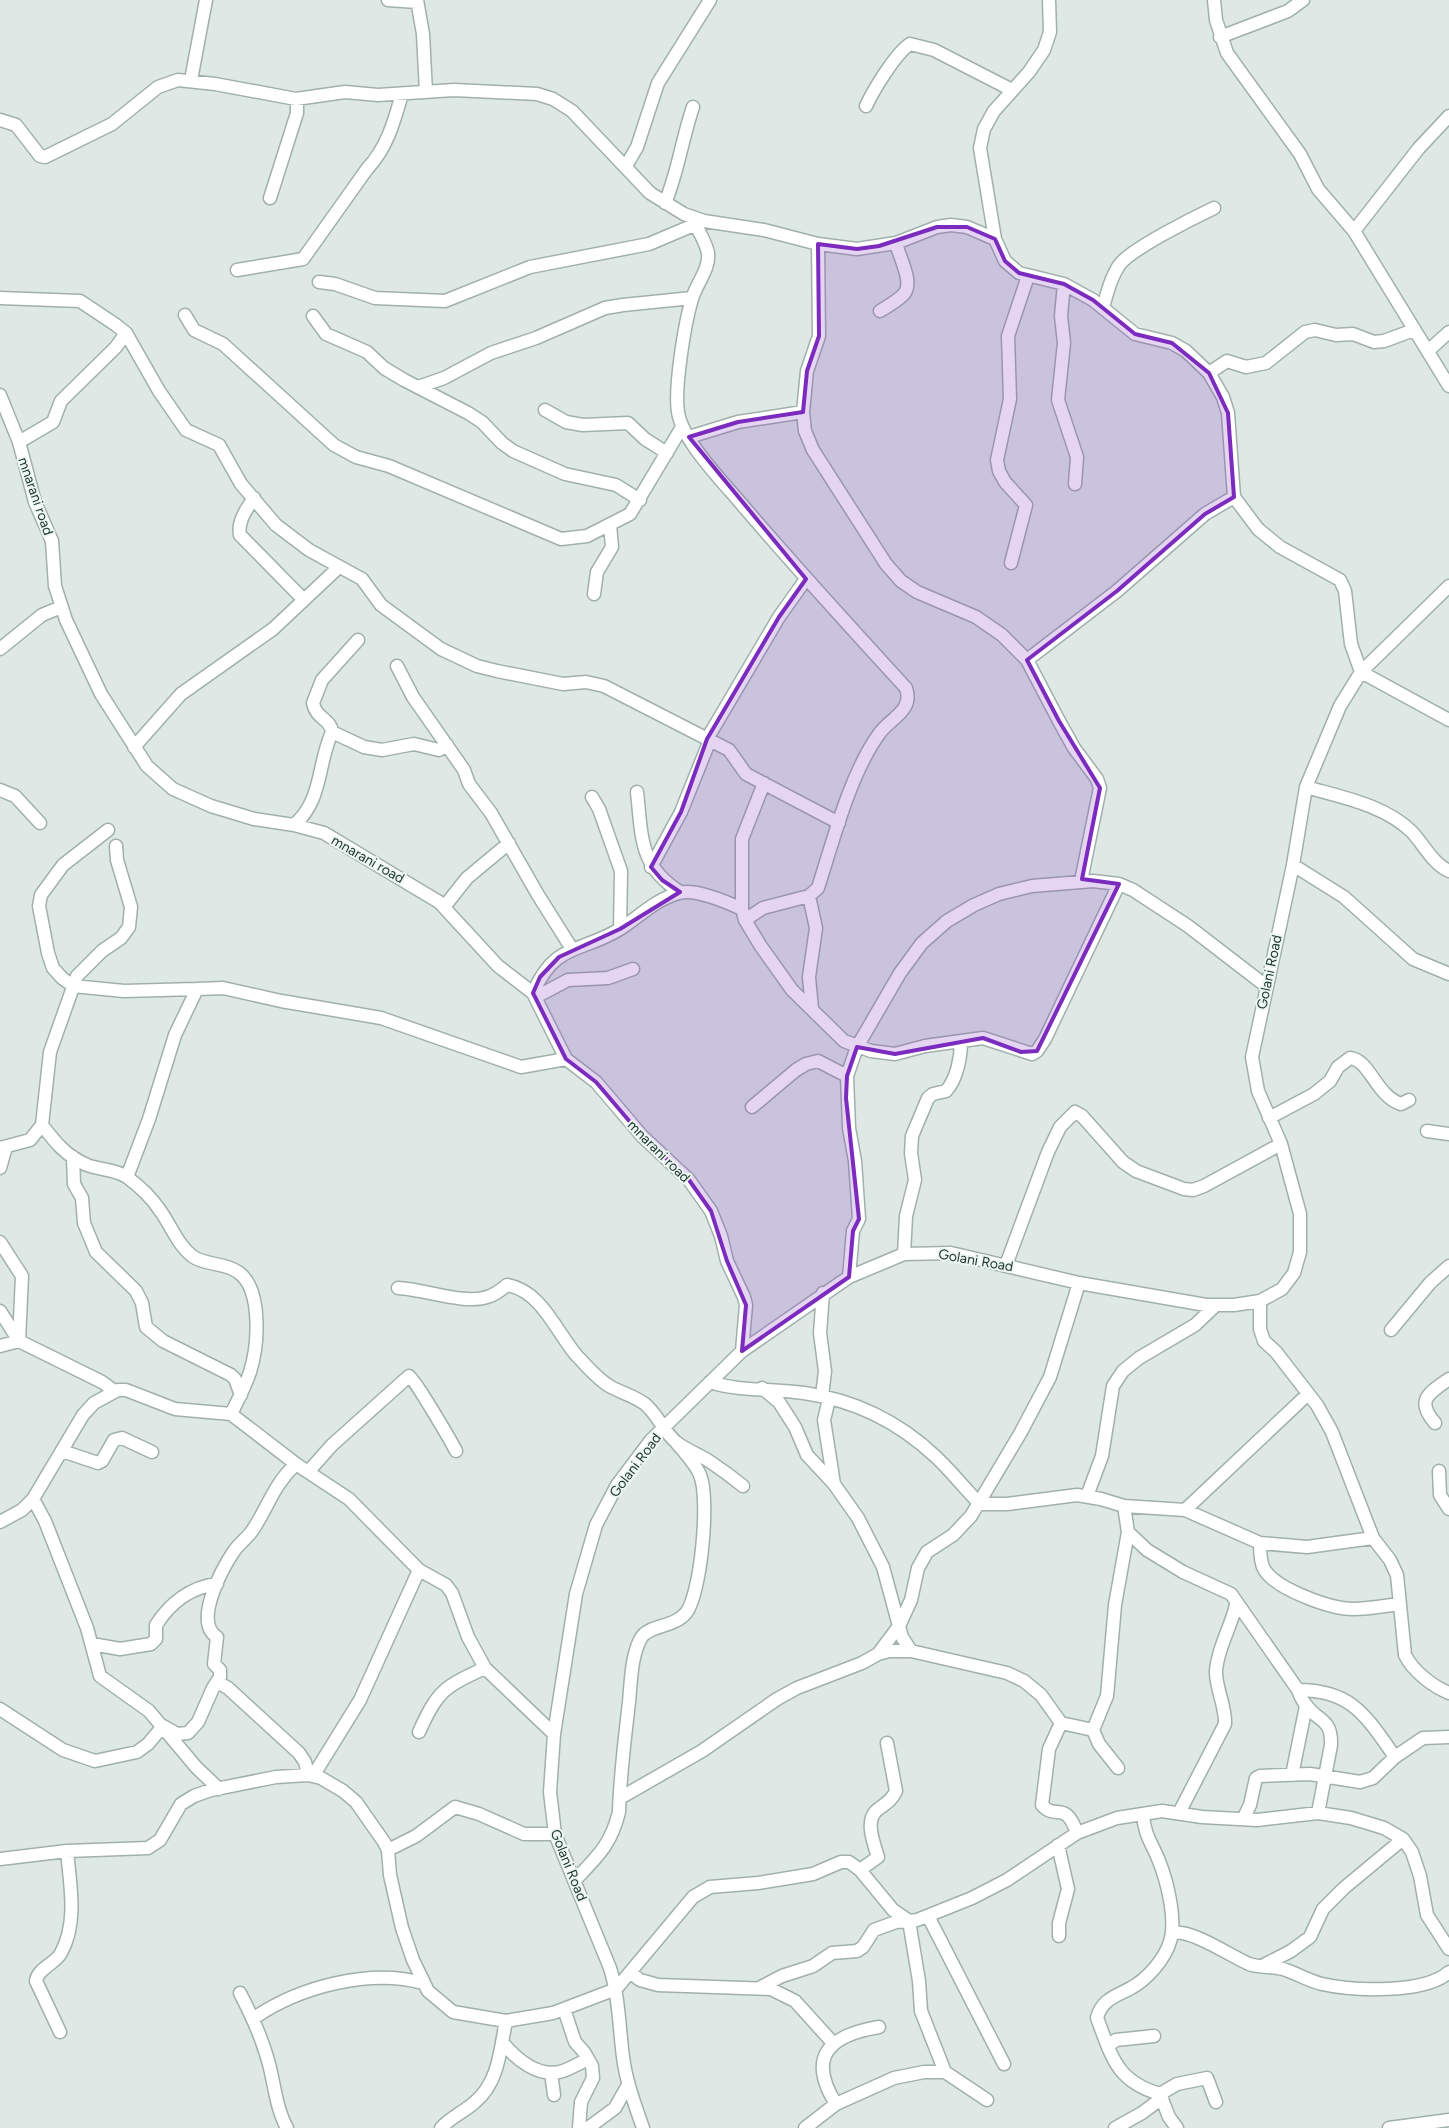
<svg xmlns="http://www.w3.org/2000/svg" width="1449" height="2128" viewBox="0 0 1449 2128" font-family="Figtree,sans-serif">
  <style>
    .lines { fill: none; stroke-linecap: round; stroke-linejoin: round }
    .minor-casing { stroke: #a1b0ac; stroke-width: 15 }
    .minor { stroke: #fff; stroke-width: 12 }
    .marked { fill: #7b2cbf; fill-opacity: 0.2; stroke: #7b2cbf; stroke-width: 4; stroke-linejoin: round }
    .labels { text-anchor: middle; stroke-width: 4; stroke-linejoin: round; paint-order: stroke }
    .street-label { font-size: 14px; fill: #203832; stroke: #eef6f2 }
  </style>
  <rect width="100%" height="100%" fill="#dee9e5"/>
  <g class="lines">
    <defs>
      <path id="minor" d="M388 0 417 2
        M417 0 423 34 426 92
        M1049 0 1050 32 1044 50 1029 72 994 111 984 129 980 148 995 239 1005 261 1019 273 1064 284 1093 300 1135 334 1172 343 1186 351 1209 373 1223 397 1228 413 1234 497 1258 529 1280 547 1340 580 1345 591 1351 644 1361 672 1449 720
        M1214 0 1216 20 1227 53 1300 154 1318 189 1354 231 1449 386
        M1220 37 1288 11 1303 0
        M191 80 206 0
        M866 106C874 89 896 53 910 44L934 50 1012 90
        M0 120 16 125 40 156 45 157 112 124 158 87 178 80 215 84 296 99 345 92 378 95 454 90 537 94 553 99 572 111 650 193 684 214 704 221 764 230 818 244 857 249 896 243 937 227 951 225 967 227 995 239
        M626 166 637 147 658 83 710 0
        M270 198 297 113V99
        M665 203C678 172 682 139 693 107
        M696 225C700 234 706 243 708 253 710 269 696 284 692 299 685 322 674 388 678 412 682 441 725 484 744 507 797 569 851 628 906 688 914 711 890 718 879 734 850 774 833 841 818 888L809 896 763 908 745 920
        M1354 231 1419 148 1449 116
        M818 244 819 336 807 371 803 412 805 431 813 450 886 564 901 581 917 592 976 617 1002 635 1027 660 1059 721 1074 748 1097 779 1100 788 1081 881
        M237 270 303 259 367 169C387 148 394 122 402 94
        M319 282 335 284 375 298 445 301 530 267 649 244 701 222
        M1064 284 1061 316 1064 343 1058 400 1077 457 1075 484
        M0 298 80 301 116 325 126 333 159 391 186 430 219 445 241 484 276 525 309 550 362 579 381 605 441 649 477 666 497 671 563 684 586 682 604 686 729 750 746 774 839 823
        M1103 308C1107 293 1111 277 1120 264 1133 248 1193 218 1214 208
        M880 311C888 306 897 301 903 295 915 284 899 257 896 243
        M185 315 194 330 223 344 334 445 356 457 389 466 561 539 587 536 630 514 682 427
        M313 316 326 334 367 352 384 368 404 380 468 413 482 422 502 443 513 451 565 474 616 485 640 500
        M1429 350 1449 332
        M1209 373 1227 361 1246 367 1266 363 1305 332 1315 330 1336 335 1353 334 1374 342 1384 341 1414 330
        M418 387 444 378 491 353 536 338 605 308 623 305 692 298
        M0 395 19 442 35 502 52 541 55 586 66 620 101 694 147 766 173 789 211 806 254 819 294 825 324 833 439 902 498 966 533 993 566 1059 596 1082 642 1136 689 1180 711 1211 721 1236 727 1261 744 1297 746 1305 742 1351
        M545 410 566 422 583 425 628 423 645 439 667 453
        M689 437 738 422 803 412
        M19 442 53 422 61 401 116 347 126 333
        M254 498C247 508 237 522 240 535L304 600
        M1011 563 1026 505 1005 482 999 471 997 460 1010 399 1008 336 1028 276
        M594 594 597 572 612 547 610 525
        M0 649 42 615 61 607
        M1027 660 1117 591 1205 514 1234 497
        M397 666 413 697 464 770 469 784 491 813 538 895 572 949
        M332 732 364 747 382 750 414 744 439 750 447 745
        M707 739 779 617 806 579
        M134 747 181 694 273 629 339 567
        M1306 787C1341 797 1385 805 1412 832 1424 845 1433 864 1449 871
        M0 790 15 796 40 823
        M637 792C642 837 639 866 680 892
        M592 797 599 809 621 871 620 929
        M294 825C323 800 317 765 332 732 331 719 316 719 313 703L322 680 358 640
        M108 830 63 865 41 895 39 906 48 953 53 968 62 978 73 986 124 991 197 989
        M1293 865 1344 897 1413 959 1449 974
        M651 867 681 812 710 740
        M809 896 816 928 809 977 812 1009
        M444 907 467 878 509 843
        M742 909V839L764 783
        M533 993C555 942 581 953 620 929 639 917 656 899 679 893 694 888 727 902 742 909L745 920 760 945 792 990 844 1041 871 1051 895 1054 925 1046 983 1038 1032 1054 1037 1051 1045 1039 1119 884
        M536 997 568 980 608 978 633 969
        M752 1107 796 1070 806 1064 818 1061 847 1076
        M1269 1118 1314 1094 1330 1081 1338 1067 1350 1058C1370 1060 1376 1096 1401 1104L1409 1100
        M42 1125C55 1142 66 1156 87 1165 100 1170 115 1169 127 1177 139 1186 151 1197 159 1209 171 1225 177 1244 192 1256 206 1266 224 1262 238 1272 263 1289 258 1347 250 1372 245 1387 238 1400 231 1414
        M1427 1131 1449 1134
        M0 1148 30 1140 42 1125 50 1052 77 976 102 951 121 938 129 927 131 907 117 860 116 846
        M73 1157 74 1184 82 1198 84 1223 96 1252 136 1291 142 1303 146 1327 163 1341 231 1375 235 1379 241 1395
        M0 1168 6 1147
        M127 1177 149 1119 175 1035 197 989 223 988 281 1001 381 1018 521 1067 566 1059
        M0 1242 22 1276 19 1341 0 1346
        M904 1254 906 1216 915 1180 911 1153 912 1136 928 1098 933 1094 946 1091C957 1079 961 1057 961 1041
        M1006 1265 1048 1152 1060 1127 1075 1112 1082 1116 1123 1162 1136 1171 1184 1189 1193 1190 1204 1186 1281 1144
        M849 1277 853 1231 859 1219 855 1161 849 1128 847 1076 857 1047 900 973 922 943 947 921 974 905 999 894 1032 886 1093 881 1119 884 1133 890 1188 926 1266 986
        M398 1288C425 1289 466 1306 490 1296 496 1294 502 1289 507 1285 542 1291 556 1332 577 1356 587 1366 598 1380 611 1387 622 1393 634 1396 645 1404 658 1415 663 1431 676 1442 686 1450 698 1454 709 1461 721 1469 732 1477 743 1486
        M1260 1301V1329L1264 1341 1276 1352 1317 1405 1332 1432 1373 1538 1390 1560 1397 1575 1405 1655C1413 1671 1432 1686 1449 1693
        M0 1311 19 1341 102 1382 113 1390
        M1391 1330 1430 1283 1449 1266
        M710 1382C740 1392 773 1388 804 1393 854 1400 899 1422 936 1457 951 1471 965 1489 980 1504H1007L1077 1495 1101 1499 1124 1506 1185 1510 1260 1543 1307 1547 1373 1538
        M762 1388 779 1402 795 1427 807 1455 834 1484
        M822 1396 825 1371 820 1333 823 1293
        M829 1399 824 1420 834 1484 858 1518 883 1567 902 1637 911 1651
        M1435 1423C1415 1400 1429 1393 1449 1379
        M62 1451 98 1463 102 1461 114 1440 122 1438 152 1452
        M1439 1471 1440 1495 1449 1509
        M308 1472 332 1445 409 1376C414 1378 451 1441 456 1451
        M1087 1496 1102 1456 1113 1386 1123 1371 1139 1358 1195 1325 1216 1305
        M33 1499 45 1521 87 1628 100 1676 149 1711 196 1767 219 1789
        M1124 1506 1128 1532 1147 1550 1183 1572 1231 1594 1298 1690C1300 1695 1302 1701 1306 1705 1318 1722 1332 1718 1331 1745L1318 1813
        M1185 1510 1308 1394
        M0 1522 22 1510 33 1499 83 1415 94 1403 118 1390H126L175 1409 231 1414 296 1464 349 1499 419 1570 446 1585 452 1593 468 1637 485 1668 554 1734
        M1260 1543C1260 1551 1260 1562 1264 1569 1275 1589 1331 1609 1353 1609 1368 1609 1384 1606 1399 1604
        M92 1644 120 1649 151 1644 156 1639V1625C170 1603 191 1587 217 1584
        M878 1654 889 1651H911L1007 1673 1024 1681 1041 1695 1061 1723 1093 1730
        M217 1685 221 1684 228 1688 299 1753 305 1762 308 1775
        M1298 1690C1352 1690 1366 1716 1395 1757
        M0 1709 63 1750 95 1761 137 1752 148 1744 163 1726 177 1734 188 1733 198 1722 213 1688 220 1677V1670L214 1664 217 1637C193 1622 222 1569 234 1551 239 1544 247 1538 252 1531 268 1508 273 1485 296 1464
        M1061 1723 1049 1749 1042 1805C1056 1821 1065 1799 1077 1833
        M419 1732C438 1690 444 1687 485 1668
        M1118 1768 1099 1744 1093 1730 1107 1696 1115 1605 1128 1532
        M1292 1775 1306 1706
        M313 1776 360 1700 419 1570
        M620 1798 702 1751 777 1699 797 1688 862 1663 878 1654 899 1626 911 1600 918 1568 927 1552 953 1535 971 1516 1021 1432 1050 1377 1079 1283
        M1179 1813 1225 1724C1226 1706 1215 1687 1216 1670 1218 1647 1231 1627 1236 1605
        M1143 1814C1144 1835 1152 1843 1159 1861 1167 1881 1174 1911 1172 1932 1170 1953 1152 1974 1136 1985 1121 1995 1102 1997 1097 2018 1112 2057 1116 2081 1160 2094L1177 2084 1207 2078 1216 2102
        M1243 1819 1250 1805 1256 1778 1260 1776 1310 1774 1360 1782 1373 1778 1395 1757 1423 1738 1449 1737
        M1058 1845 1068 1889 1059 1923V1936
        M388 1850 416 1836 455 1807 479 1814 524 1834H555
        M0 1859 67 1851 148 1848 160 1840 181 1804 194 1796 211 1790 276 1777 308 1775 321 1778 343 1791 356 1802 384 1842 388 1850 390 1875 402 1928 413 1960 428 1991 453 2012 506 2021 553 2013 616 1989 693 1897 710 1887 758 1883 813 1874 841 1862H849L860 1870 893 1910 909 1921 917 1920 972 1898 1007 1880 1077 1833 1117 1818 1162 1811 1202 1817 1257 1820 1318 1813 1351 1818 1384 1828 1403 1839 1412 1852 1420 1876 1427 1915 1449 1949
        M860 1870 878 1857C874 1844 865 1822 876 1811 884 1804 891 1802 896 1791L887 1743
        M575 1880C597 1857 611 1845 619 1812 620 1775 625 1738 629 1702 631 1682 631 1656 641 1638 648 1625 673 1628 686 1613 701 1594 710 1498 700 1475 696 1464 684 1452 676 1442
        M928 1916 1004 2064
        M1172 1933C1192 1929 1230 1956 1249 1964 1260 1968 1272 1966 1283 1969 1296 1973 1309 1981 1322 1984 1353 1991 1425 1994 1449 1972
        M1264 1965 1291 1951 1310 1937 1323 1909 1344 1888 1403 1839
        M631 1973 640 1980 658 1985 771 1989 795 2001 833 2043
        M761 1987 782 1976 813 1966 832 1953 857 1951 863 1947 874 1930 896 1922 909 1921 919 1981 921 2011 945 2072
        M240 1993C252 2016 264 2043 270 2068 275 2089 277 2110 287 2128
        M564 2009 575 2042 584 2052 592 2066 593 2078 581 2102 579 2128
        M254 2018C299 1987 370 1968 423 1983
        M60 2032 36 1981C38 1968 55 1964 61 1953 78 1922 70 1885 67 1851
        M502 2042C516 2059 539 2079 563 2071 571 2068 580 2063 588 2059
        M1109 2045 1116 2040 1154 2036
        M551 2073 554 2095
        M1160 2094 1169 2117 1177 2128
        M836 2104C806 2056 830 2035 879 2027
        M441 2128C451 2117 464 2112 475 2102 499 2082 500 2050 506 2021
        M588 2128 615 2108 628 2085
        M643 2128C635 2105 626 2081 623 2057 619 2026 619 1997 610 1968L555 1834 550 1792 554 1734 576 1594 596 1525 617 1485 651 1440 742 1351 849 1277 904 1254 951 1253 1079 1283 1206 1305H1234L1260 1301 1282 1289 1294 1273 1300 1252V1214L1281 1144 1258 1091 1252 1057 1293 865 1306 787 1340 706 1361 672 1449 586
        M805 2128 836 2104 894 2078 924 2072H945L987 2100
        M1115 2128 1142 2113 1162 2098
        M1389 2128 1449 2120"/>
    </defs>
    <!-- minor casing -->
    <use href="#minor" class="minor-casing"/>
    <!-- minor -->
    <use href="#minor" class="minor"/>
  </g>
  <!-- marked area -->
  <path class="marked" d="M937 227H967L995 239 1005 261 1019 273 1064 284 1093 300 1135 334 1172 343 1209 373 1228 413 1234 497 1205 514 1117 591 1027 660 1059 721 1100 788 1082 879 1119 884 1037 1051 1021 1052 983 1038 895 1054 857 1047 847 1076 846 1098 859 1219 853 1231 849 1277 742 1351 746 1305 727 1261 711 1211 689 1180 642 1136 596 1082 566 1059 533 993 540 977 559 957 620 929 680 892 662 880 651 867 681 812 707 739 779 617 806 579 689 437 738 422 803 412 807 371 819 336 818 244 857 249 879 246Z"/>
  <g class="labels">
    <!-- street labels -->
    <g class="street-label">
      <text transform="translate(36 496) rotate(71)" y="5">mnarani road</text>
      <text transform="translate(368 859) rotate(30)" y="5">mnarani road</text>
      <text transform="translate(1269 972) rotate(-78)" y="5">Golani Road</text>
      <text transform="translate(659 1151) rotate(45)" y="5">mnarani road</text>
      <text transform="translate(976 1260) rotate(10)" y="5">Golani Road</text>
      <text transform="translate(635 1465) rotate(-53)" y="5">Golani Road</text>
      <text transform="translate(569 1865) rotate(68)" y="5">Golani Road</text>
    </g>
  </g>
</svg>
